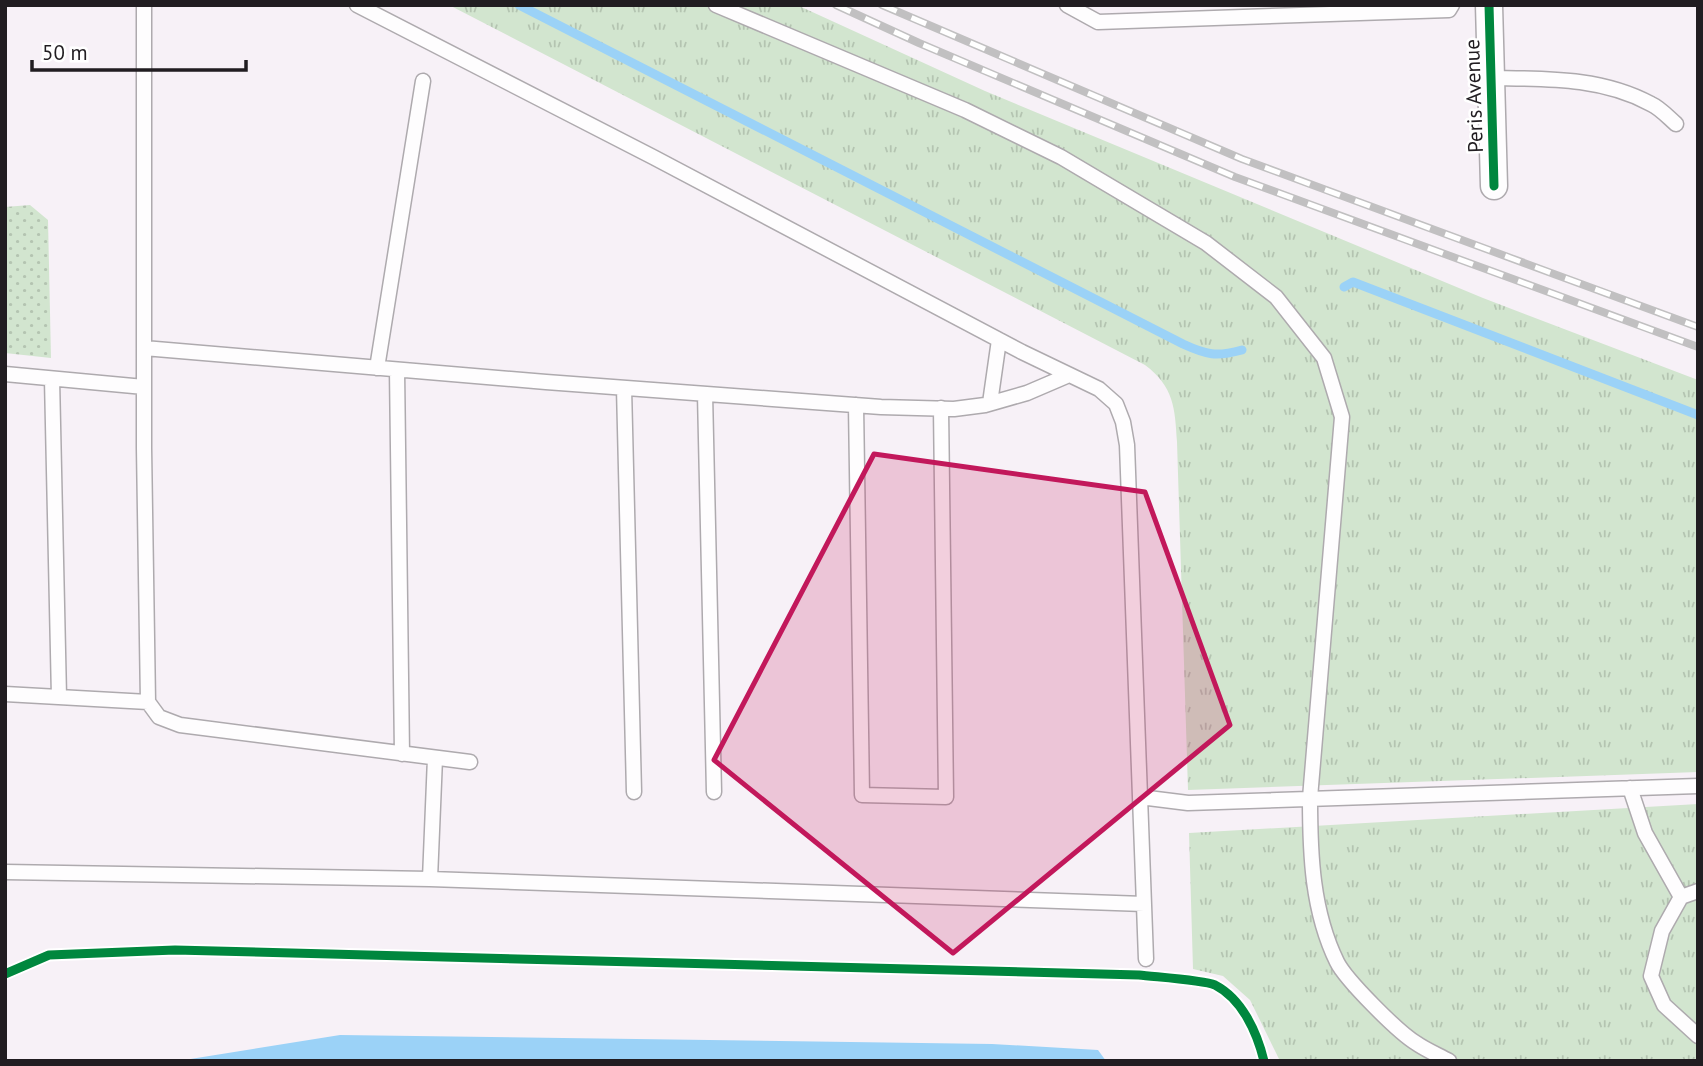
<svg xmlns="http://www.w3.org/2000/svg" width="1703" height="1066" viewBox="0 0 1703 1066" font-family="'PT Sans',sans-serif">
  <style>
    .grass { fill: url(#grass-tufts) }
    .park { fill: url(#park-dots) }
    .water { fill: #9bd2f7 }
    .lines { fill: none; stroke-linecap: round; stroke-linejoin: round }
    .stream { stroke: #9bd2f7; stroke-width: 9 }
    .lane-casing { stroke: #aeaaae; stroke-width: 17 }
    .street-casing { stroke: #aeaaae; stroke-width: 29 }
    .lane { stroke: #fefdfe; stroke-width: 14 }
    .street { stroke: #fefdfe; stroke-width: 26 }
    .rail-casing { stroke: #c1c0c1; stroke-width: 8 }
    .rail { stroke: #fff; stroke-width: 5; stroke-dasharray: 16; stroke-linecap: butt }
    .cycleway-casing { stroke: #fff; stroke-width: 13 }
    .cycleway { stroke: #00873e; stroke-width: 9 }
    .marked { fill: #c2185b; fill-opacity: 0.2; stroke: #c2185b; stroke-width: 5; stroke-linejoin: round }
    .labels { text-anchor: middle; stroke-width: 5; stroke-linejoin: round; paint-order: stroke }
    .street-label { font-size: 21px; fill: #211d21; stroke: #fff }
  </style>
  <defs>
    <pattern id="grass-tufts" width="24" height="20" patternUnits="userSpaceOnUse" patternTransform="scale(1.75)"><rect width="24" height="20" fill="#d2e5cf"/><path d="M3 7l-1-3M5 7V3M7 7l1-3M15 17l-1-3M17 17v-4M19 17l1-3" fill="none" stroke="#b4c4b1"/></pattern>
    <pattern id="park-dots" width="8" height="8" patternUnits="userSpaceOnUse" patternTransform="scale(1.75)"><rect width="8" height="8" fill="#d2e5cf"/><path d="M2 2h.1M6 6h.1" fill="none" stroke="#b4c4b1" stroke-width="1.8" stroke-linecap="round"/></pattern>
  </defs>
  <rect width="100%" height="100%" fill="#f7f1f7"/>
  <!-- grass -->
  <path class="grass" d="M449 5H797L985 91 1483 298 1698 380V772L1188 790 1177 442C1175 408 1174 387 1145 365Z
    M1698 804V1061H1280L1250 1000 1223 976 1193 969 1189 833Z"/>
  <!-- park -->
  <path class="park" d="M30 205 48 220 51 358 5 353V207Z"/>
  <!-- water -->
  <path class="water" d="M340 1035 992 1044 1098 1050 1106 1061H178Z"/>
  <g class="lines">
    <!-- stream -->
    <path class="stream" d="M519 5 1183 344C1207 355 1216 357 1242 350
      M1344 287 1353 282 1698 415"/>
    <defs>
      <path id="lane" d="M144 5V448L148 702 159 717 180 725 470 762
        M357 5 653 157 1022 352 1099 389 1116 404 1123 422 1127 445 1146 959
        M716 5 965 110 1061 157 1206 243 1276 297 1324 358 1342 417 1310 798C1310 854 1312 911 1337 962 1346 980 1398 1032 1416 1043 1426 1050 1438 1055 1449 1061
        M1067 5 1098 22 1449 10 1452 5
        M1491 78C1546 79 1601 77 1651 104 1660 108 1668 117 1676 124
        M144 348 546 382 881 407 954 409 985 405 1027 393 1069 375
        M377 368 423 81
        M397 370 402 754
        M5 374 144 387
        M52 379 59 697
        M624 388 634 792
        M705 394 714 792
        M990 403 999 340
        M856 405 862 795 946 797 941 408
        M5 694 148 702
        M1630 788 1645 833 1681 897
        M1140 797 1188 803 1698 786
        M5 872 430 879 435 758
        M430 879 1144 904
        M1698 891 1681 897 1662 931 1651 976 1664 1005 1698 1036"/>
      <path id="street" d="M1489 5 1494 186"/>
    </defs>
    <!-- lane casing -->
    <use href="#lane" class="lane-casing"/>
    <!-- street casing -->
    <use href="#street" class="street-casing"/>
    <!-- lane -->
    <use href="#lane" class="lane"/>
    <!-- street -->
    <use href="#street" class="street"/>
    <defs>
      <path id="rail" d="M836 5 919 43 1235 177 1698 347
        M882 5 1242 159 1698 327"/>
    </defs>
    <!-- rail casing -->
    <use href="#rail" class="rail-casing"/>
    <!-- rail -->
    <use href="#rail" class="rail"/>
    <defs>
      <path id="cycleway" d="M1489 5 1494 186
        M5 974 49 955 175 950 1139 975C1155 977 1203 980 1215 985 1242 999 1257 1032 1264 1061"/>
    </defs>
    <!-- cycleway casing -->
    <use href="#cycleway" class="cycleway-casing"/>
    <!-- cycleway -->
    <use href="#cycleway" class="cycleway"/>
  </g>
  <!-- marked area -->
  <path class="marked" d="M874 454 1145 492 1230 725 953 953 714 760Z"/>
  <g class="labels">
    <!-- street labels -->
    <g class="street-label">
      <text transform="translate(1474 96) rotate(-92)" y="7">Peris Avenue</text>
    </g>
  </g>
  <!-- border -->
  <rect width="1703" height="1066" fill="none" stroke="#211d21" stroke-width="14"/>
  <!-- scale -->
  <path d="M32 60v10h214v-10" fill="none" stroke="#211d21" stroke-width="3.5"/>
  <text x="42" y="60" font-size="21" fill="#211d21" stroke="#ffffff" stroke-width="5" paint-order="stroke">50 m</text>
</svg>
